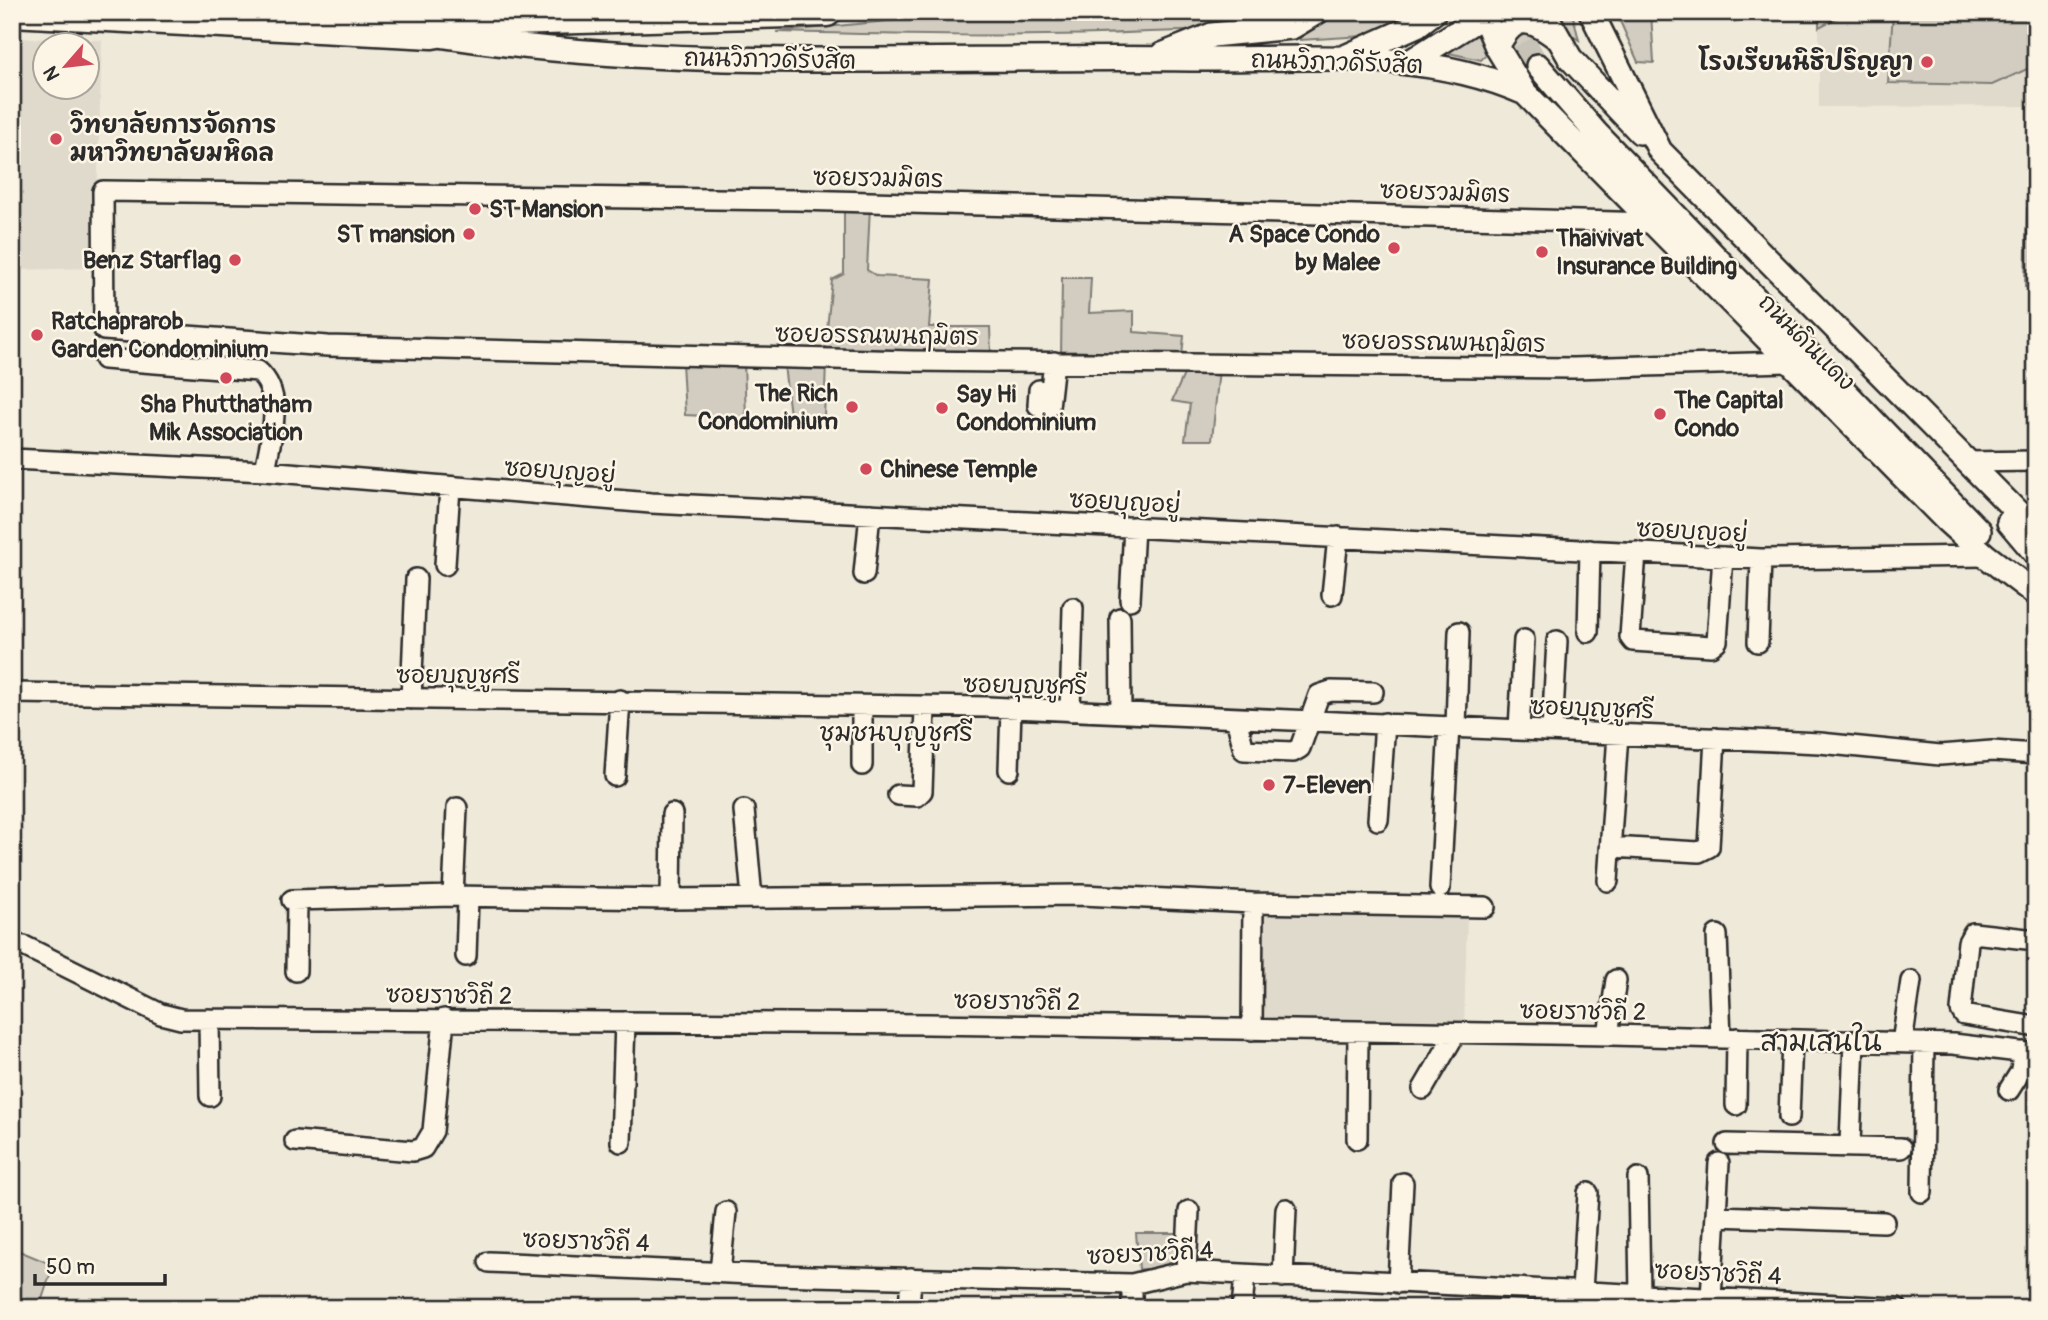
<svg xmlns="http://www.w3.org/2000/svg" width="2048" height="1320" viewBox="0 0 2048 1320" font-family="Pangolin,'Playpen Sans Thai',sans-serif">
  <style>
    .built { fill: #e0dacc; fill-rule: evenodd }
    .green { fill: #d2cdc0; stroke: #7e7c76; stroke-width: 2 }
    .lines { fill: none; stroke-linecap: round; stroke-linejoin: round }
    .major-tunnel { stroke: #c8c3b7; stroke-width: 23; stroke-dasharray: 23 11; stroke-linecap: butt }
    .minor-casing { stroke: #2b2b2b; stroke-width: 24 }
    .major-casing { stroke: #2b2b2b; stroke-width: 28 }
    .highway-casing { stroke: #2b2b2b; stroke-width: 33 }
    .minor { stroke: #fcf5e5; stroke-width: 19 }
    .major { stroke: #fcf5e5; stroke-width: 23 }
    .highway { stroke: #fcf5e5; stroke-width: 28 }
    .poi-dot { fill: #d1495b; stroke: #fcf5e5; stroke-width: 2.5 }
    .labels { text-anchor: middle; stroke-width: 5; stroke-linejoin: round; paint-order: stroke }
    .street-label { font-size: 24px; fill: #2b2b2b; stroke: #fcf5e5 }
    .poi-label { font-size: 24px; font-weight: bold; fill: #2b2b2b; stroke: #fcf5e5; text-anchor: start }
    .neighbourhood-label { font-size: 26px; fill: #2b2b2b; stroke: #fcf5e5 }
    .quarter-label { font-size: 28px; fill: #2b2b2b; stroke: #fcf5e5 }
  </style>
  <rect width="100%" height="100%" fill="#efe9da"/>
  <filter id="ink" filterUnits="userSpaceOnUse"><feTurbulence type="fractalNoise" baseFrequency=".0143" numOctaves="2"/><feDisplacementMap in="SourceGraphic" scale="14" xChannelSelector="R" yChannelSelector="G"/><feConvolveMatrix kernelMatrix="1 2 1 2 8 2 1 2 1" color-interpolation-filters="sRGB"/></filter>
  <g filter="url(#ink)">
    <!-- built -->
    <path class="built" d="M1819 12H2036V106L1819 107Z
      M12 38 102 40 95 268 12 270ZM46 46H88V88H46Z
      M1260 908 1467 916 1464 1029 1256 1022Z"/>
    <!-- green -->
    <path class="green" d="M926 12H1306C1258 32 1201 30 1149 32 1024 38 900 35 776 32L927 17Z
      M1327 12H1424L1381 35 1300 40 1298 31Z
      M1558 12H1572L1579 40 1568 33Z
      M1616 12H1651L1654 63 1638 62Z
      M1819 12H1848L1819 27Z
      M1893 12H2036V65L1992 85 1888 83Z
      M1472 33 1478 36 1487 54 1481 60 1444 52Z
      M1523 33 1538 39 1511 54 1507 48 1510 40Z
      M870 206 867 270 877 276 933 279 929 327H990L991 354 825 349 832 280 844 274V207Z
      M2027 208 2036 209V287H2025Z
      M1062 278H1091L1089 313 1134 311V332L1184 336 1182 356 1061 357Z
      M744 361 746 418 685 415 682 362Z
      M826 363 824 418 790 415 784 365Z
      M1219 369 1212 440H1185L1190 404 1172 401 1186 370Z
      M1136 1233H1184L1185 1264 1155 1270 1139 1269Z
      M12 1248 46 1262 51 1272 39 1308H12Z"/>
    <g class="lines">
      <!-- major-tunnel -->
      <path class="major-tunnel" d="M1508 12 1538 66"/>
      <defs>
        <path id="minor" d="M1652 223 797 200 103 191 104 330 328 346 911 361 1573 368 1789 362
          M104 359 258 371C286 396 270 439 265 471
          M1039 390 1038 405 1043 409 1049 407 1054 362
          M12 459 265 471 651 503 1761 559 1986 556
          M1966 462 2036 461
          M1636 552 1630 637 1633 641 1711 646 1717 641 1723 557
          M445 565 450 487
          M864 574 870 514
          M1332 595 1338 537
          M1130 600 1134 527
          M1120 618 1121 712
          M1588 632 1590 550
          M1758 642 1761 559
          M12 693 988 707 1820 743 1940 755 1992 751 2036 754
          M411 699 416 579
          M862 707V765
          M1070 711 1073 608
          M1236 718 1244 750 1293 752 1300 748 1319 695 1331 691 1373 692
          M1456 727 1459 632
          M1519 729 1524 640
          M1552 731 1557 641
          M1009 770 1011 708
          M615 776 620 700
          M898 795 917 796 922 791 925 708
          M744 810 752 898
          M1378 820 1385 723
          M1611 847 1699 852 1709 847 1715 738
          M1608 881 1618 734
          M1440 888 1449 726
          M453 896 457 808
          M671 899 672 814
          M292 900 453 896 671 899 1082 895 1253 903 1485 907
          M1717 935 1721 1038
          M2036 940 1973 933 1968 942 1961 1010 1964 1015 2036 1027
          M12 944 24 946 161 1014 181 1019 928 1024 1611 1035 1953 1044 2036 1054
          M466 956 468 897
          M296 971 297 900
          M209 1019 210 1096
          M1252 1030 1253 903
          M1608 1035 1616 980
          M1902 1043 1911 981
          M1423 1089 1455 1034
          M2009 1090 2021 1071 2023 1052
          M1736 1105 1737 1038
          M1789 1117 1792 1040
          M1357 1139 1358 1032
          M295 1141 413 1151 423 1148 433 1131 444 1019
          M621 1142 625 1022
          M1727 1144 1901 1148
          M1850 1144 1854 1041
          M1638 1178 1640 1294
          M1922 1192 1924 1043
          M1717 1216 1884 1222
          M489 1262 773 1275 1132 1284 1186 1271 1897 1308
          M1186 1271 1189 1211
          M720 1272 726 1212
          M1283 1277 1286 1209
          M1398 1283 1403 1183
          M1132 1284V1308
          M1582 1291 1588 1193
          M1711 1298 1719 1163
          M909 1308 911 1278
          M1242 1308 1245 1275
          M1549 1308 1552 1290"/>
        <path id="major" d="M1482 12 1497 47 1525 93 1946 520 1986 556 2036 594
          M1544 12 1570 58 1640 132
          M1591 12 1660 151 2036 531
          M445 36C692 74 943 55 1191 59 1302 60 1421 47 1525 93
          M1497 47C1514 14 1528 16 1556 37
          M1162 55 1212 35 1292 27 1317 12
          M1345 57 1417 25 1434 12
          M1408 63 1489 12
          M1538 66 1596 133 1979 531
          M2009 522 2036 554"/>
        <path id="highway" d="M12 12 432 34 510 21 827 12"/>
      </defs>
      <!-- minor casing -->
      <use href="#minor" class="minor-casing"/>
      <!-- major casing -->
      <use href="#major" class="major-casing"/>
      <!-- highway casing -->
      <use href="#highway" class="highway-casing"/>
      <!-- minor -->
      <use href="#minor" class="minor"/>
      <!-- major -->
      <use href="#major" class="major"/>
      <!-- highway -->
      <use href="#highway" class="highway"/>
    </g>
  </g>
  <!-- markers -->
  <g class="poi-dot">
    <circle cx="1927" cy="62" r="7"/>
    <circle cx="56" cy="139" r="7"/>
    <circle cx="475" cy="209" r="7"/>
    <circle cx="469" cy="234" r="7"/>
    <circle cx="1394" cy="248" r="7"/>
    <circle cx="1542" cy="252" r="7"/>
    <circle cx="235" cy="260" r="7"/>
    <circle cx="37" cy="335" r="7"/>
    <circle cx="226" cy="378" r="7"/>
    <circle cx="852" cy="407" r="7"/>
    <circle cx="942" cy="408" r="7"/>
    <circle cx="1660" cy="414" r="7"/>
    <circle cx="866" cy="469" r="7"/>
    <circle cx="1269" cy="785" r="7"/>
  </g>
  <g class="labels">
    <!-- street labels -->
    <g class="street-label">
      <text transform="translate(770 59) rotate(1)" y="8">ถนนวิภาวดีรังสิต</text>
      <text transform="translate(1337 62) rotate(2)" y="8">ถนนวิภาวดีรังสิต</text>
      <text transform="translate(878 178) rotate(1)" y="8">ซอยรวมมิตร</text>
      <text transform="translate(1445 192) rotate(2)" y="8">ซอยรวมมิตร</text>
      <text transform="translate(877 335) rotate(1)" y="8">ซอยอรรณพนฤมิตร</text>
      <text transform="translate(1444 342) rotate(1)" y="8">ซอยอรรณพนฤมิตร</text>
      <text transform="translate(1807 342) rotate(45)" y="8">ถนนดินแดง</text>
      <text transform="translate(560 471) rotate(4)" y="8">ซอยบุญอยู่</text>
      <text transform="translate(1125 502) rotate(3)" y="8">ซอยบุญอยู่</text>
      <text transform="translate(1692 531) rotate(3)" y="8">ซอยบุญอยู่</text>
      <text x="458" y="683">ซอยบุญชูศรี</text>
      <text transform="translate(1025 685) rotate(1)" y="8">ซอยบุญชูศรี</text>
      <text transform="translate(1592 708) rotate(2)" y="8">ซอยบุญชูศรี</text>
      <text transform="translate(449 995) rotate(1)" y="8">ซอยราชวิถี 2</text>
      <text transform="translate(1017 1001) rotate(1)" y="8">ซอยราชวิถี 2</text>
      <text transform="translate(1583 1011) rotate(1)" y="8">ซอยราชวิถี 2</text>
      <text transform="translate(586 1241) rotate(2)" y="8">ซอยราชวิถี 4</text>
      <text transform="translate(1150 1253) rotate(-3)" y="8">ซอยราชวิถี 4</text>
      <text transform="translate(1718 1273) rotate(3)" y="8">ซอยราชวิถี 4</text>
    </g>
    <!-- poi labels -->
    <g class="poi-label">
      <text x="1913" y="70" text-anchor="end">โรงเรียนนิธิปริญญา</text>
      <text x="70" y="133">วิทยาลัยการจัดการ<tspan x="70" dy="28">มหาวิทยาลัยมหิดล</tspan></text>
      <text x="489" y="217">ST Mansion</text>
      <text x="455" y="242" text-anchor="end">ST mansion</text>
      <text x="1380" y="242" text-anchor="end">A Space Condo<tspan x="1380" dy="28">by Malee</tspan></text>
      <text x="1556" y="246">Thaivivat<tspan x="1556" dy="28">Insurance Building</tspan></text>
      <text x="221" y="268" text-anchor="end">Benz Starflag</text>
      <text x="51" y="329">Ratchaprarob<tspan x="51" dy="28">Garden Condominium</tspan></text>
      <text x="838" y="401" text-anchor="end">The Rich<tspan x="838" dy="28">Condominium</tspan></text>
      <text x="956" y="402">Say Hi<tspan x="956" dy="28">Condominium</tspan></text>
      <text x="1674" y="408">The Capital<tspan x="1674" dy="28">Condo</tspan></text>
      <text x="226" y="412" text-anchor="middle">Sha Phutthatham<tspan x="226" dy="28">Mik Association</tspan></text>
      <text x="880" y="477">Chinese Temple</text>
      <text x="1283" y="793">7-Eleven</text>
    </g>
    <!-- neighbourhood labels -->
    <g class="neighbourhood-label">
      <text x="896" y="741">ชุมชนบุญชูศรี</text>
    </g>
    <!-- quarter labels -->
    <g class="quarter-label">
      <text x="1821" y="1051">สามเสนใน</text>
    </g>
  </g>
  <!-- margin -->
  <rect width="2048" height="1320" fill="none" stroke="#fcf5e5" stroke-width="42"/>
  <rect x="21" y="21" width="2006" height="1278" fill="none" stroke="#2b2b2b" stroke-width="2.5" filter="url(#ink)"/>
  <!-- north arrow -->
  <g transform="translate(66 66) rotate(242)"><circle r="33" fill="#fcf5e5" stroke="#a8a49b" stroke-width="2"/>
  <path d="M0-5L12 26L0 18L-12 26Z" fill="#d1495b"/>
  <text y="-10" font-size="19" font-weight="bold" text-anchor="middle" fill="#2b2b2b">N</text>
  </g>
  <!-- scale -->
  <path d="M35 1274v10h130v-10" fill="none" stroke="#2b2b2b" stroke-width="3.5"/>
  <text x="46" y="1274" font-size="21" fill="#2b2b2b" stroke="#fcf5e5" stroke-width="5" paint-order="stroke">50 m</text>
</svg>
